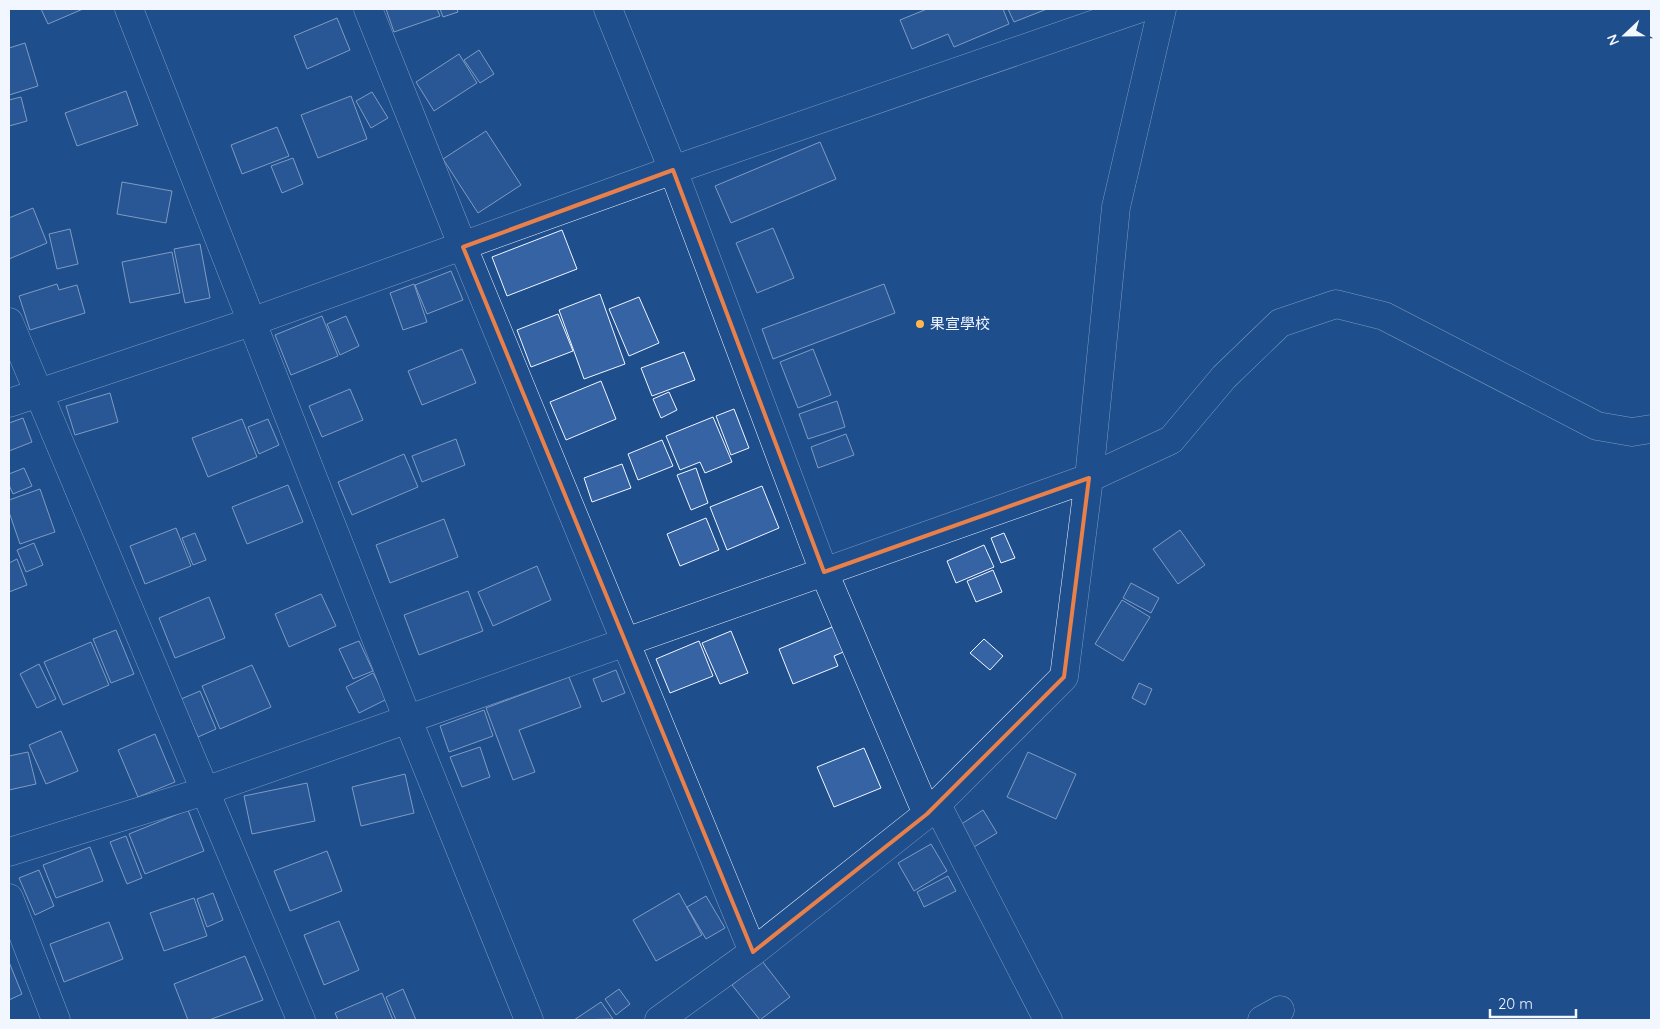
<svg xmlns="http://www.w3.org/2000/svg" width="1660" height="1029" viewBox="0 0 1660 1029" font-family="Quicksand,'Noto Sans SC',sans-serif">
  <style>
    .building { fill: #3563a3; stroke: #f2f6ff }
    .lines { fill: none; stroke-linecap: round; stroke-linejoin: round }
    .minor-casing { stroke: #f2f6ff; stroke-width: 29 }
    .minor { stroke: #1f4e8c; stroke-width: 28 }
    .marked { fill: none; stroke: #ea8049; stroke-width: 4; stroke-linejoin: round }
    .poi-dot { fill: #ffb74d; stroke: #1f4e8c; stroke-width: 2 }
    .labels { text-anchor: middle; stroke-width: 4; stroke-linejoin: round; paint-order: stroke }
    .poi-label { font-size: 15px; fill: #f2f6ff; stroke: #1f4e8c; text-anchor: start }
  </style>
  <rect width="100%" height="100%" fill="#1f4e8c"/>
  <!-- building -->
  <path class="building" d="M41 9H83L48 24Z
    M386 9H437L440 16 394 32Z
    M440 9H457L458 12 443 17Z
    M927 9H1003L1009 24 954 47 948 34 912 49 900 20Z
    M1008 9H1047L1014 22Z
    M337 18 350 50 307 69 294 36Z
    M25 43 38 86 9 95V48Z
    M479 50 494 74 480 83 464 60Z
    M459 54 477 83 434 111 416 82Z
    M126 91 138 125 77 146 65 113Z
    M372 92 388 118 371 128 356 101Z
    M351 96 367 139 318 158 301 115Z
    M21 97 27 121 9 126V100Z
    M277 127 289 156 242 174 231 145Z
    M486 131 521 185 478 213 443 159Z
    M820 142 836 179 731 223 715 186Z
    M293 158 303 184 282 193 271 166Z
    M122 182 172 191 166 223 117 214Z
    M33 208 47 243 9 259V218Z
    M773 228 794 278 757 293 736 243Z
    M70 229 78 264 57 269 49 234Z
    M562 230 577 269 507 296 492 257Z
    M200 244 210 298 185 303 174 249Z
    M172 252 180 293 130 303 122 262Z
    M451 271 463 300 427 314 415 285Z
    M57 284 59 290 77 285 85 313 30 330 19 296Z
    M414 284 427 322 403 330 390 293Z
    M884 284 895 313 773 359 762 329Z
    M600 294 625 364 584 379 559 310Z
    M639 297 659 343 629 356 609 309Z
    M558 314 573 351 531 367 517 330Z
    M322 316 338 356 291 375 275 335Z
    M346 316 359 346 340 355 327 324Z
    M462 349 476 383 422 405 408 371Z
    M813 349 831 395 798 408 780 362Z
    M684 352 695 380 652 396 641 368Z
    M601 381 616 419 566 440 550 402Z
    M350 389 363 420 322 437 309 406Z
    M669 392 677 410 661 418 653 399Z
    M110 393 118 422 75 435 66 406Z
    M837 401 845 427 808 439 799 414Z
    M734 409 749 448 731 455 716 416Z
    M713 417 732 462 705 473 700 462 680 470 666 436Z
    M23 418 32 442 9 451V423Z
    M242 419 257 457 208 477 192 438Z
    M268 419 279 445 259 454 248 427Z
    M846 434 854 455 818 468 811 447Z
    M456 439 465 465 422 482 412 456Z
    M662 440 673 466 638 480 628 454Z
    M404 454 418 487 352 515 338 482Z
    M622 464 631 488 592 502 584 478Z
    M24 468 32 486 13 494 9 485V474Z
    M696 468 708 503 691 510 677 475Z
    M288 485 303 522 247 544 232 507Z
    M762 486 779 528 727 550 710 507Z
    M40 489 55 532 20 544 9 512V500Z
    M706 518 719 550 680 566 667 534Z
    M444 519 458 557 390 583 376 545Z
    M176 528 191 566 145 584 130 546Z
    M1180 530 1205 565 1178 584 1153 549Z
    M195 533 206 560 193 565 182 538Z
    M1004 533 1015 558 1001 563 991 538Z
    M34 543 43 565 26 572 17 550Z
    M984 545 994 567 956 583 947 561Z
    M17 559 27 585 9 592V563Z
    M537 566 551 600 493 626 478 592Z
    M993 570 1002 592 976 602 967 581Z
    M1131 583 1159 598 1151 613 1123 598Z
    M468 591 483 631 419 655 404 615Z
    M321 594 336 626 289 647 275 614Z
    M209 597 225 638 175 658 159 618Z
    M1122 600 1150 617 1123 661 1095 644Z
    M837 625 848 650 834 656 838 666 793 684 779 649Z
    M116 630 134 674 111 683 93 639Z
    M731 631 748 673 720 684 702 643Z
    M984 639 1003 656 990 670 970 653Z
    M359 641 373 671 353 679 339 649Z
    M699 641 713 676 670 693 656 659Z
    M91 642 109 685 63 705 44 662Z
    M39 664 56 699 37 708 20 674Z
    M252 665 271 707 220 729 202 686Z
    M616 670 625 693 602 702 593 679Z
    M373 673 387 699 359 713 346 687Z
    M569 677 581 707 519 730 535 772 513 780 486 708Z
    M1139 683 1152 689 1145 705 1132 698Z
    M200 691 216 729 198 737 181 699Z
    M484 710 493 736 449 752 440 726Z
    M61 731 78 771 46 784 29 745Z
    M155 734 175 782 138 797 118 750Z
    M480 747 490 777 462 787 450 757Z
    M864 748 881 788 834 807 817 767Z
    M28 752 36 784 9 790V756Z
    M1028 752 1076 774 1056 819 1007 797Z
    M405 774 414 813 361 826 352 787Z
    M307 783 315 821 252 834 244 796Z
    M188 810 204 851 145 874 129 834Z
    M983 810 997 833 974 847 960 825Z
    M126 836 142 878 127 884 110 842Z
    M931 844 947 871 914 891 898 863Z
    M90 847 103 881 56 898 43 865Z
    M327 851 342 891 290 911 274 871Z
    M39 870 54 906 35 915 19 878Z
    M948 876 956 891 924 907 917 892Z
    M213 893 223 920 207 927 197 899Z
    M679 893 702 935 656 961 633 920Z
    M706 896 725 928 706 939 687 907Z
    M194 898 207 936 164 951 150 913Z
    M339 921 359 970 324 985 304 935Z
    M109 922 123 959 64 982 50 944Z
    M245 956 263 1000 209 1020H188L174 984Z
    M762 961 790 997 760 1020 732 985Z
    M9 962 22 994 9 1000Z
    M403 989 416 1020H396L386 997Z
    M619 989 630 1004 616 1015 605 999Z
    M382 993 393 1020H338L335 1013Z
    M601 1002 613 1019 574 1020Z"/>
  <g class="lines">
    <defs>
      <path id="minor" d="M129 9 408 720 529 1020
        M368 9 463 247 753 952
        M608 9 673 170 824 572 927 814
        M9 322 301 1020
        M9 403 251 322 673 170 1138 9
        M937 805 1048 1020
        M9 852 205 791 1089 478 1171 440 1224 377 1280 323 1336 304 1384 316 1597 426 1632 432 1651 429
        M9 898 56 1020
        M659 1020 753 952 927 814 1064 677 1089 478 1116 207 1162 9
        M1262 1020 1280 1010"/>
    </defs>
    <!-- minor casing -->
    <use href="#minor" class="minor-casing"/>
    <!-- minor -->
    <use href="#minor" class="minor"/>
  </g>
  <!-- marked area -->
  <path d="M0 0H1660V1029H0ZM673 170 824 572 1089 478 1064 677 927 814 753 952 463 247Z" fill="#1f4e8c" fill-opacity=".55" fill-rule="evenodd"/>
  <path class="marked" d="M673 170 824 572 1089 478 1064 677 927 814 753 952 463 247Z"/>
  <!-- markers -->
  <circle class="poi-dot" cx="920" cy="324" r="5"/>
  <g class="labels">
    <!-- poi labels -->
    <g class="poi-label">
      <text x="930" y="329">果宣學校</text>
    </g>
  </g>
  <!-- border -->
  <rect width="1660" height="1029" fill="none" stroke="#f2f6ff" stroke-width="20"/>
  <!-- north arrow -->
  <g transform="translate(1625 35) rotate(248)" stroke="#1f4e8c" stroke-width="4" paint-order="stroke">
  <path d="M0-4L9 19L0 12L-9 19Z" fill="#f2f6ff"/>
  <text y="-8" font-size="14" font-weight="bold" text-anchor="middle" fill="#f2f6ff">N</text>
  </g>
  <!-- scale -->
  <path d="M1490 1009v8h86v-8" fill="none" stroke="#f2f6ff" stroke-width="2.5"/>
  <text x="1498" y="1009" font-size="15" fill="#f2f6ff" stroke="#1f4e8c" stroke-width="4" paint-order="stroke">20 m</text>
</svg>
